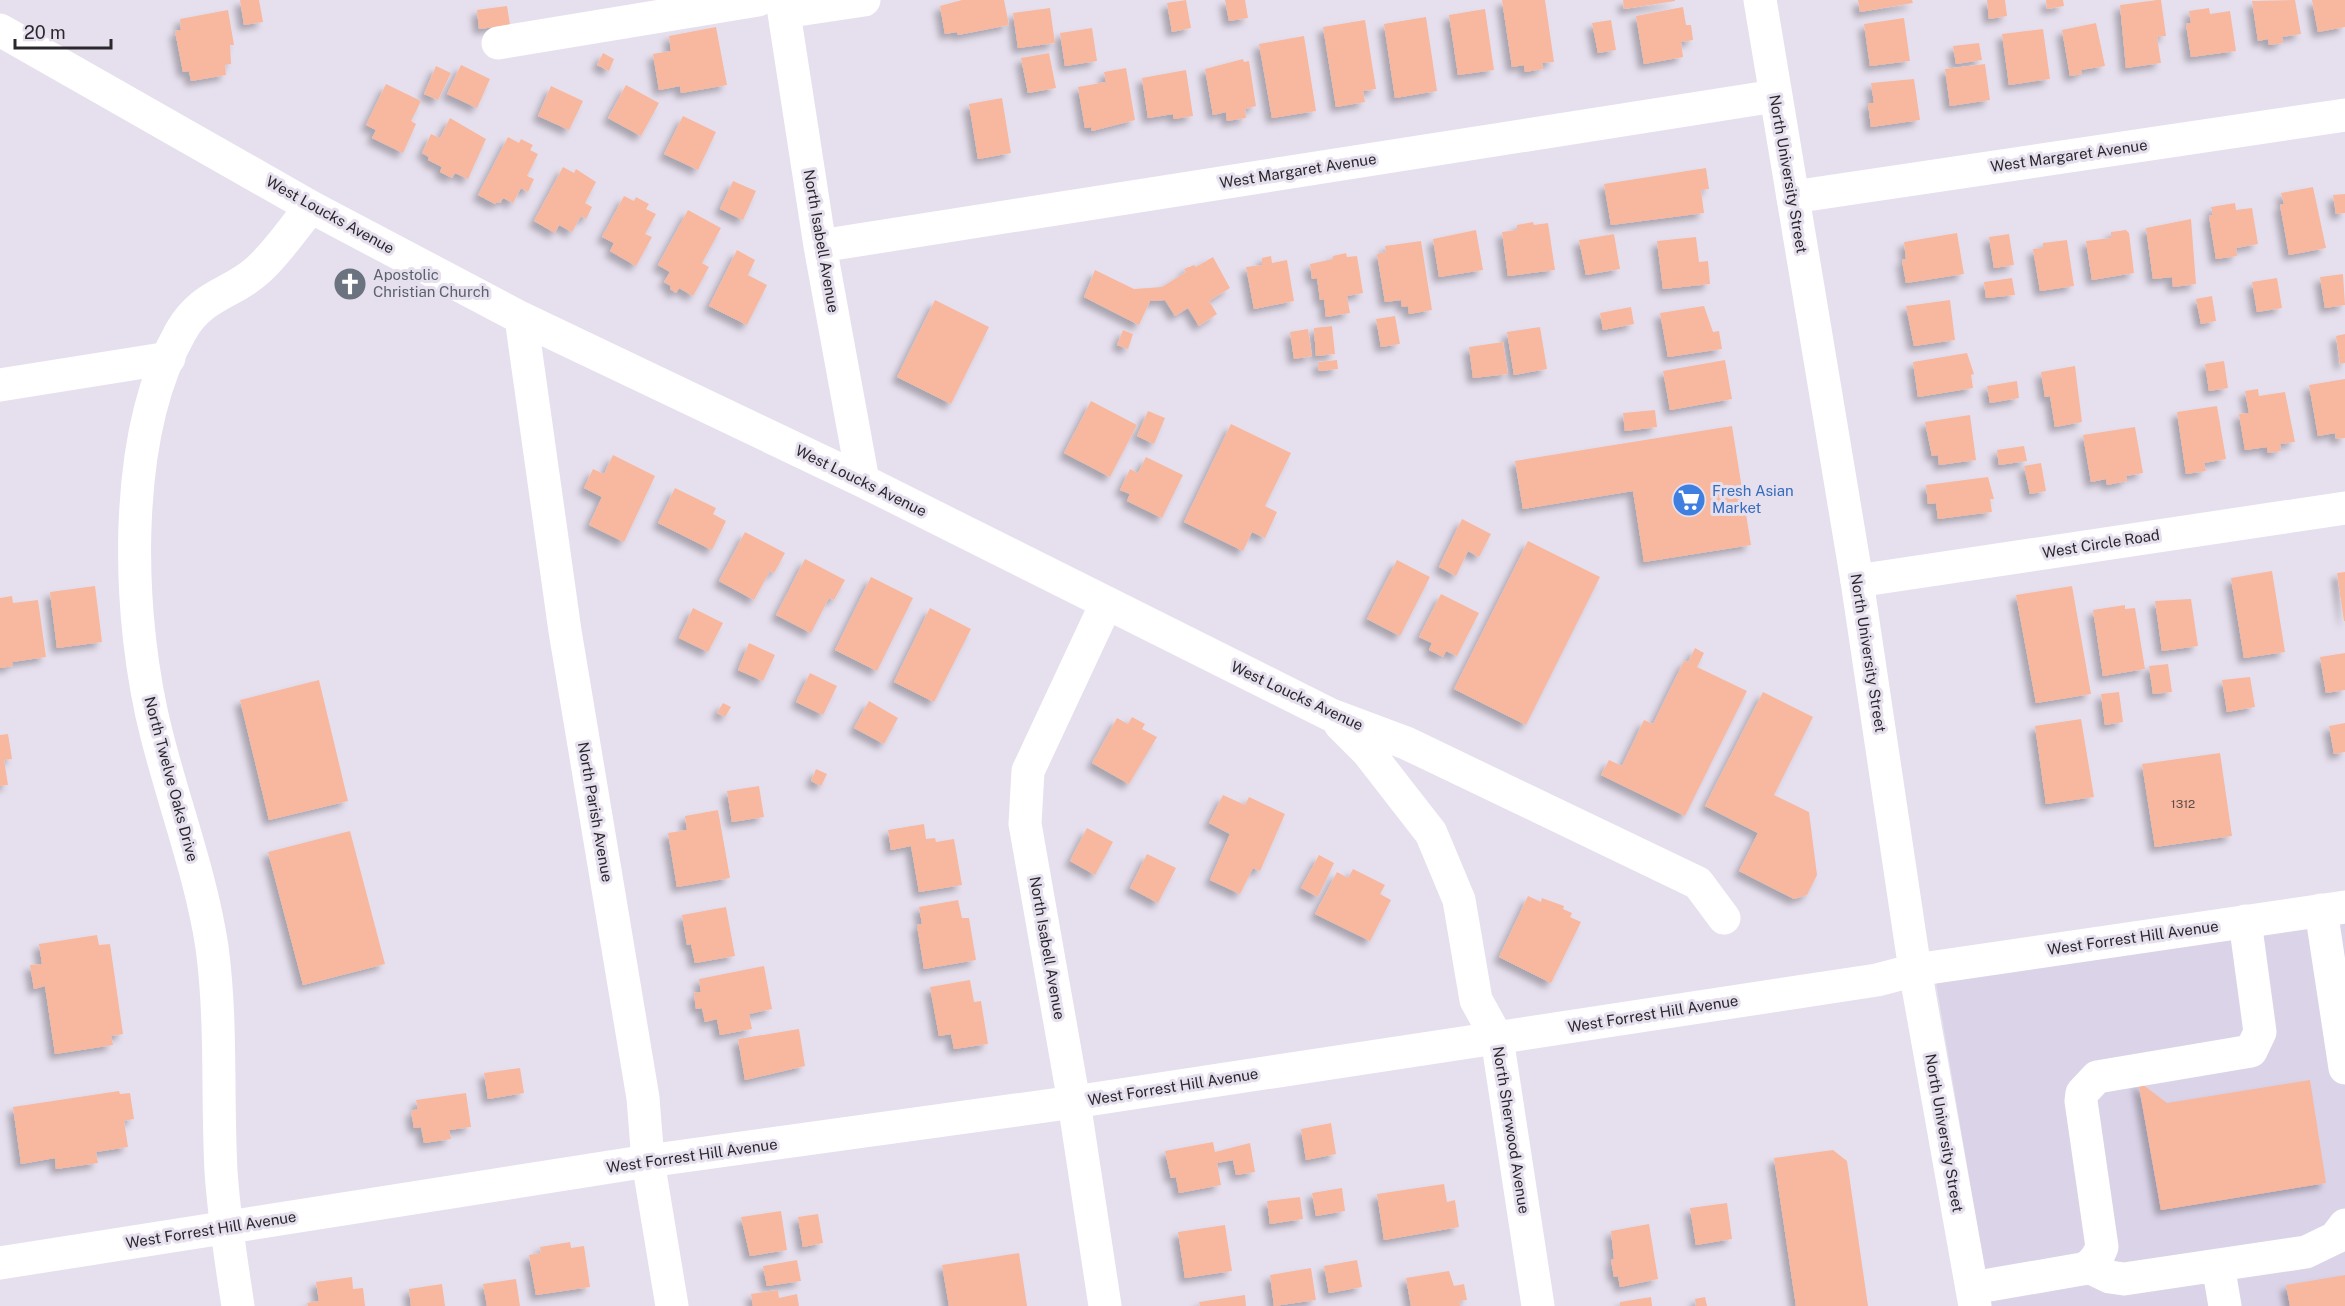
<svg xmlns="http://www.w3.org/2000/svg" width="2345" height="1306" viewBox="0 0 2345 1306" font-family="'Public Sans',sans-serif">
  <style>
    .built { fill: #dbd3e8 }
    .building { fill: #f8b89f; filter: url(#shadow) }
    .lines { fill: none; stroke-linecap: round; stroke-linejoin: round }
    .minor { stroke: #fff; stroke-width: 33 }
    .major { stroke: #fff; stroke-width: 33 }
    .labels { text-anchor: middle; stroke-width: 6; stroke-linejoin: round; paint-order: stroke }
    .number-label { font-size: 12px; fill: #5e4c4a }
    .street-label { font-size: 15px; fill: #2a282d; stroke: #e6e0ee }
    .worship-label { font-size: 15px; fill: #5b616d; stroke: #e6e0ee; text-anchor: start }
    .shop-label { font-size: 15px; fill: #366cbe; stroke: #e6e0ee; text-anchor: start }
  </style>
  <defs>
    <filter id="shadow"><feDropShadow dx="-5.5" dy="5.5" stdDeviation="3" flood-color="#0004"/></filter>
  </defs>
  <rect width="100%" height="100%" fill="#e6e0ee"/>
  <!-- built -->
  <path class="built" d="M2345 913V1306H1991L1935 977Z"/>
  <!-- building -->
  <path class="building" d="M240 0H259L263 22 244 25Z
    M962 0H1004L1009 25 958 35 957 32 945 34 940 6Z
    M1186 0 1191 28 1172 32 1167 3Z
    M1225 0H1245L1248 18 1229 21Z
    M1502 0H1545L1554 62 1542 63 1543 69 1525 72 1524 65 1512 67Z
    M1623 0H1675V1L1624 9Z
    M1858 0H1912L1913 3 1860 12Z
    M1987 0H2005L2007 16 1989 19Z
    M2046 0H2063L2064 6 2047 9Z
    M2157 0H2161L2166 36 2157 37 2161 63 2126 68 2120 5Z
    M2295 0 2301 34 2282 37 2283 43 2269 45 2268 39 2258 41 2252 1Z
    M2312 0H2345V27L2318 32Z
    M507 6 510 25 479 29 477 10Z
    M1683 7 1686 25H1691L1693 40 1681 42 1683 57 1644 64 1636 16Z
    M1050 8 1055 43 1018 48 1013 13Z
    M2209 8 2210 14 2230 11 2236 51 2191 57 2186 24 2191 23 2189 11Z
    M1485 9 1494 70 1458 75 1449 15Z
    M228 10 234 45H230L231 64 225 65 226 75 191 81 189 71 183 72 175 31 181 30 180 19Z
    M1426 17 1437 91 1395 98 1384 24Z
    M1904 18 1910 61 1870 66 1864 24Z
    M1365 20 1376 89 1363 91 1365 102 1336 107 1323 27Z
    M1611 20 1616 50 1598 53 1592 23Z
    M2096 23 2105 66 2081 70 2082 74 2070 76 2062 30Z
    M716 27 727 85 681 93 680 86 659 90 653 54 671 51 669 36Z
    M1092 28 1097 61 1065 66 1060 33Z
    M2043 29 2050 79 2009 85 2002 34Z
    M1304 36 1316 111 1272 118 1259 44Z
    M1979 43 1982 60 1956 64 1953 46Z
    M603 53 614 59 609 71 597 65Z
    M1049 53 1056 88 1028 93 1021 58Z
    M1243 59 1244 62 1249 61 1256 106 1245 109 1246 118 1227 121 1226 112 1213 115 1205 69Z
    M1985 64 1990 100 1950 106 1945 69Z
    M461 65 490 79 477 108 447 94Z
    M436 66 451 73 438 100 424 94Z
    M1126 68 1135 120 1092 131 1091 127 1085 128 1078 87 1106 82 1104 72Z
    M1186 70 1193 116 1174 119 1173 114 1148 118 1142 78Z
    M1914 79 1920 120 1871 127 1868 103H1874L1871 83Z
    M386 84 421 101 411 121 416 124 403 153 372 138 376 130 366 125Z
    M626 85 659 103 641 136 608 118Z
    M551 86 583 101 569 130 538 116Z
    M1002 98 1011 153 978 159 969 104Z
    M683 116 716 132 698 170 664 154Z
    M450 118 486 139 468 179 455 173 452 178 440 172 442 167 428 160 429 157 422 153 431 134 440 138Z
    M508 137 519 143 521 139 533 145 530 150 538 154 527 176 534 179 528 192 521 188 513 203 503 198 500 203 497 202 495 204 478 195Z
    M563 167 574 173 576 169 596 182 585 203 592 207 586 219 581 216 572 232 559 225 555 233 534 221Z
    M1706 168 1709 189 1701 190 1704 213 1611 225 1604 184Z
    M733 181 756 191 743 220 720 209Z
    M2313 187 2326 248 2289 255 2280 205 2284 204 2281 193Z
    M2345 194V213L2336 214 2333 195Z
    M624 196 634 201 636 197 649 204 646 209 656 214 645 234 652 237 636 266 610 251 614 243 602 237Z
    M2235 203 2236 210 2252 208 2258 244 2236 248 2237 256 2216 259 2209 216 2213 215 2211 207Z
    M688 210 721 228 702 263 709 267 693 296 679 288 676 293 670 289 671 286 664 282 670 272 658 265Z
    M2191 219 2196 284 2173 287 2172 277 2153 279 2146 228Z
    M1533 222 1534 225 1548 223 1555 270 1508 276 1502 232 1517 230V225Z
    M1476 230 1483 270 1439 277 1433 239Z
    M2126 230 2129 233 2134 273 2092 280 2086 241 2111 238V232Z
    M1957 233 1964 274 1906 283 1902 260 1906 259 1904 242Z
    M1614 234 1620 269 1586 275 1579 240Z
    M2009 234 2014 265 1994 268 1989 237Z
    M1696 237 1699 262 1708 261 1710 284 1663 289 1657 241Z
    M2067 240 2074 286 2040 291 2033 249 2043 248V243Z
    M1421 241 1432 310 1409 314 1408 306 1402 307 1401 300 1385 302 1377 254 1386 252 1385 246Z
    M737 250 755 260 748 275 767 285 747 325 709 306Z
    M1346 253 1347 257 1357 256 1363 293 1347 296 1350 313 1326 317 1324 299 1320 300 1317 278 1312 279 1310 264 1333 259V256Z
    M1271 256 1272 263 1287 260 1294 301 1254 309 1246 267 1262 265V258Z
    M1213 257 1230 288 1209 301 1217 314 1199 326 1188 308 1175 316 1165 300 1150 301 1139 325 1084 297 1095 270 1134 289 1162 287 1186 272 1184 269 1194 265 1196 267Z
    M2343 274 2345 305 2325 308 2320 277Z
    M2012 278 2015 295 1986 298 1984 282Z
    M2277 278 2282 308 2257 312 2252 282Z
    M2212 296 2216 321 2201 324 2196 299Z
    M935 300 989 327 951 404 897 377Z
    M1950 300 1955 340 1914 346 1906 306Z
    M1704 306 1713 332 1719 331 1722 349 1668 357 1660 313Z
    M1631 307 1634 324 1603 330 1600 313Z
    M1395 316 1400 344 1381 347 1376 319Z
    M1332 326 1335 354 1316 356 1314 328Z
    M1540 327 1547 369 1514 375 1507 332Z
    M1308 329 1312 356 1294 359 1290 332Z
    M1123 330 1133 334 1128 349 1117 345Z
    M2345 334V363L2340 364 2336 336Z
    M1503 342 1508 374 1473 378 1469 347Z
    M1967 353 1974 374 1971 375 1973 388 1918 397 1913 362Z
    M1337 360 1338 369 1319 371 1318 362Z
    M1725 360 1732 399 1670 410 1663 371Z
    M2224 361 2228 388 2209 391 2205 364Z
    M2075 366 2082 422 2055 427 2050 396 2045 397 2041 372Z
    M2345 379V438L2336 439 2335 433 2318 436 2309 385Z
    M2017 381 2019 398 1990 403 1987 386Z
    M2258 389 2259 396 2285 392 2295 442 2280 444 2281 451 2268 453 2267 447 2245 450 2239 414 2249 413 2245 391Z
    M1091 401 1137 425 1110 477 1064 453Z
    M2217 406 2226 459 2204 463 2206 471 2186 474 2177 412Z
    M1655 410 1657 427 1625 431 1623 413Z
    M1148 411 1165 418 1154 444 1137 436Z
    M1970 415 1976 460 1939 465 1938 455 1932 456 1925 422Z
    M1231 424 1291 453 1265 506 1277 512 1265 538 1252 532 1243 551 1184 522Z
    M1732 426 1751 545 1644 562 1633 491 1523 509 1515 461Z
    M2135 427 2143 473 2126 476 2127 481 2107 485 2106 479 2091 482 2083 435Z
    M2024 446 2027 461 1999 465 1997 450Z
    M613 455 655 476 624 542 589 525 602 497 584 488 593 469 604 474Z
    M1146 457 1183 475 1162 518 1127 501 1130 494 1120 490 1130 469 1138 473Z
    M2041 463 2046 491 2030 494 2024 466Z
    M1988 477 1994 499H1990L1992 512 1938 519 1936 503 1928 504 1926 485Z
    M675 488 716 508 713 514 726 521 712 550 658 523Z
    M1462 519 1491 534 1479 557 1468 551 1456 576 1439 567Z
    M745 532 785 553 774 573 770 571 754 600 719 581Z
    M1528 541 1600 577 1526 725 1454 689Z
    M805 559 845 580 834 600 829 598 811 633 776 615Z
    M1397 560 1430 577 1400 636 1367 619Z
    M2272 571 2285 652 2244 658 2231 578Z
    M2345 572V621H2344L2337 573Z
    M871 577 913 598 877 671 835 650Z
    M95 586 102 642 57 648 50 592Z
    M2072 586 2091 694 2036 703 2016 595Z
    M1441 594 1479 613 1457 656 1446 651 1443 657 1429 650 1432 643 1419 637Z
    M12 596 13 603 38 600 46 657 12 662 13 666 0 668V598Z
    M2191 599 2198 646 2162 651 2155 601Z
    M2125 605V609L2135 608 2145 669 2103 676 2093 610Z
    M693 608 723 623 708 652 679 638Z
    M930 608 971 629 934 702 894 682Z
    M749 643 775 655 763 681 738 670Z
    M1695 648 1704 653 1697 667 1747 691 1685 816 1601 775 1609 760 1622 766 1644 720 1653 724 1684 661 1688 662Z
    M2345 653V690L2326 693 2320 657Z
    M2168 664 2172 692 2153 694 2149 666Z
    M810 673 837 686 823 715 796 702Z
    M2250 677 2255 707 2227 712 2222 680Z
    M319 680 348 801 269 820 240 700Z
    M1763 692 1813 717 1774 795 1809 812 1817 875 1807 895 1794 899 1739 871 1758 833 1705 806Z
    M2119 692 2123 722 2105 725 2101 694Z
    M869 701 898 718 884 744 854 728Z
    M723 703 731 707 725 717 717 713Z
    M1132 717 1145 724 1142 729 1157 737 1129 784 1092 763 1117 718 1128 724Z
    M2081 719 2094 797 2046 804 2035 726Z
    M2345 723V752L2334 754 2329 726Z
    M8 734 12 759 4 760 8 785 0 786V735Z
    M2220 753 2232 836 2155 847 2142 764Z
    M816 769 827 774 821 786 811 781Z
    M759 786 764 817 732 822 727 791Z
    M1223 795 1245 805 1249 797 1285 814 1260 871 1253 868 1240 894 1210 880 1230 834 1209 823Z
    M718 810 730 878 677 887 668 833 687 830 685 816Z
    M924 824 926 839 935 838 936 842 954 839 962 885 919 892 911 846 891 850 888 830Z
    M1087 828 1113 842 1095 875 1070 861Z
    M350 831 385 964 303 985 268 852Z
    M1147 854 1176 868 1158 903 1130 888Z
    M1319 855 1334 863 1318 897 1301 888Z
    M1353 869 1385 885 1380 894 1391 900 1370 941 1315 914 1337 872 1348 878Z
    M1528 896 1541 902 1542 898 1564 906 1563 909 1572 913 1570 917 1581 922 1551 983 1499 957Z
    M958 900 962 918H969L976 960 924 969 917 925 922 924 919 907Z
    M726 907 735 956 695 963 691 944 687 945 682 915Z
    M97 935 99 945 110 944 123 1034 111 1036 113 1045 55 1054 45 986 34 989 30 965 42 964 39 944Z
    M764 966 772 1009 749 1014 752 1029 720 1035 717 1019 705 1022 702 1008 696 1009 694 993 701 992 699 979Z
    M970 980 974 1002 981 1001 988 1044 954 1049 951 1034 939 1036 930 987Z
    M799 1029 805 1066 745 1080 738 1039Z
    M520 1068 524 1093 488 1099 484 1073Z
    M2310 1080 2326 1183 2161 1210 2138 1081 2167 1103Z
    M119 1091 120 1094 130 1093 134 1119 124 1121 128 1147 96 1152 98 1163 56 1169 55 1158 21 1164 13 1107Z
    M466 1093 471 1127 449 1130 451 1139 424 1143 421 1127 414 1128 411 1111 418 1109 416 1100Z
    M1331 1123 1336 1154 1306 1160 1301 1129Z
    M1213 1142 1215 1152 1250 1143 1255 1172 1236 1175 1233 1160 1217 1163 1221 1185 1179 1193 1176 1177 1171 1178 1165 1151Z
    M1833 1150 1847 1161 1868 1306H1796L1774 1158Z
    M1444 1184 1447 1202 1455 1200 1459 1227 1384 1240 1377 1194Z
    M1342 1188 1345 1211 1316 1216 1312 1193Z
    M1300 1197 1303 1219 1270 1224 1267 1201Z
    M1727 1203 1732 1239 1696 1245 1690 1208Z
    M781 1211 787 1250 750 1256 741 1217Z
    M818 1214 823 1243 803 1247 798 1217Z
    M1649 1224 1658 1279 1620 1287 1618 1276 1614 1277 1611 1260 1614 1259 1611 1231Z
    M1225 1225 1232 1271 1185 1278 1178 1232Z
    M570 1242 571 1248 584 1246 590 1287 536 1295 529 1255 541 1253 540 1247Z
    M1019 1253 1027 1306H949L942 1265Z
    M797 1260 801 1281 767 1286 763 1266Z
    M1357 1260 1362 1287 1329 1293 1324 1266Z
    M1311 1268 1316 1300 1274 1306 1270 1275Z
    M1449 1271 1454 1286 1464 1284 1467 1300 1459 1301 1460 1306H1411L1406 1278Z
    M2345 1275V1306H2290L2286 1285Z
    M352 1277 353 1289 363 1288 365 1306H308L307 1303 319 1301 316 1282Z
    M516 1279 520 1306H487L483 1284Z
    M442 1284 445 1306H411L409 1289Z
    M778 1290 779 1298 797 1294 799 1306H753L751 1294Z
    M1245 1295 1246 1306H1200L1199 1302Z
    M1651 1297 1652 1306H1620V1302Z
    M1705 1297 1707 1306H1696L1695 1299Z"/>
  <g class="lines">
    <!-- minor -->
    <path class="minor" d="M782 0 820 246 863 481
      M784 12 864 0
      M0 30 311 207 521 318 863 481 1331 715 1406 743 1698 883 1724 918
      M498 43 758 0
      M1793 197 2345 115
      M820 246 1775 96
      M521 318 565 631 643 1098 648 1161 672 1306
      M0 385 169 358
      M1857 581 2345 508
      M1340 724 1368 752 1431 833 1459 900 1476 1000 1497 1038 1538 1306
      M2321 910 2345 1068
      M2218 1265 2225 1306
      M2089 1267 2110 1277 2124 1279 2306 1252 2335 1238 2345 1225
      M1972 1288 2082 1269C2093 1266 2098 1257 2102 1247L2081 1101 2082 1093 2097 1077 2251 1051 2260 1032 2245 921
      M238 1306C231 1261 224 1217 221 1171 217 1096 222 1022 212 947 201 875 175 807 157 736 127 620 120 438 181 331 202 294 232 294 258 270 278 252 294 227 311 207
      M1105 1306 1074 1102 1025 824 1028 771 1106 604"/>
    <!-- major -->
    <path class="major" d="M1760 0 1857 581 1915 970 1975 1306
      M0 1263 648 1161 1074 1102 1877 980 1915 970 2345 907"/>
  </g>
  <!-- icons -->
  <defs>
    <symbol id="church-disc" viewBox="-11 -11 22 22"><circle r="9.5" fill="#6b7280" stroke="#e6e0ee"/><path d="M-1.2-6h2.4v3.5h3.3v2.4h-3.3V6h-2.4V-.1h-3.3v-2.4h3.3Z" fill="#fff"/></symbol>
    <symbol id="supermarket-disc" viewBox="-11 -11 22 22"><circle r="9.5" fill="#3f7fe0" stroke="#e6e0ee"/><path d="M-6-5.5h2.5l.6 2H6L4.5 2H-2.5L-4.4-4H-6ZM-1.5 3.2a1.3 1.3 0 1 0 .1 0ZM3 3.2a1.3 1.3 0 1 0 .1 0Z" fill="#fff"/></symbol>
  </defs>
  <g fill-rule="evenodd">
    <use href="#church-disc" x="331" y="265" width="38" height="38"/>
    <use href="#supermarket-disc" x="1670" y="481" width="38" height="38"/>
  </g>
  <g class="labels">
    <!-- number labels -->
    <g class="number-label">
      <text x="2183" y="808">1312</text>
    </g>
    <!-- street labels -->
    <g class="street-label">
      <text transform="translate(2069 156) rotate(-8)" y="5">West Margaret Avenue</text>
      <text transform="translate(1298 171) rotate(-9)" y="5">West Margaret Avenue</text>
      <text transform="translate(1788 174) rotate(80)" y="5">North University Street</text>
      <text transform="translate(330 215) rotate(29)" y="5">West Loucks Avenue</text>
      <text transform="translate(821 241) rotate(80)" y="5">North Isabell Avenue</text>
      <text transform="translate(861 481) rotate(26)" y="5">West Loucks Avenue</text>
      <text transform="translate(2101 544) rotate(-9)" y="5">West Circle Road</text>
      <text transform="translate(1868 653) rotate(81)" y="5">North University Street</text>
      <text transform="translate(1297 696) rotate(25)" y="5">West Loucks Avenue</text>
      <text transform="translate(171 779) rotate(75)" y="5">North Twelve Oaks Drive</text>
      <text transform="translate(595 812) rotate(80)" y="5">North Parish Avenue</text>
      <text transform="translate(2133 938) rotate(-8)" y="5">West Forrest Hill Avenue</text>
      <text transform="translate(1047 948) rotate(80)" y="5">North Isabell Avenue</text>
      <text transform="translate(1653 1014) rotate(-9)" y="5">West Forrest Hill Avenue</text>
      <text transform="translate(1173 1087) rotate(-9)" y="5">West Forrest Hill Avenue</text>
      <text transform="translate(1511 1130) rotate(81)" y="5">North Sherwood Avenue</text>
      <text transform="translate(1944 1133) rotate(80)" y="5">North University Street</text>
      <text transform="translate(692 1156) rotate(-8)" y="5">West Forrest Hill Avenue</text>
      <text transform="translate(211 1230) rotate(-9)" y="5">West Forrest Hill Avenue</text>
    </g>
    <!-- worship labels -->
    <g class="worship-label">
      <text x="373" y="280">Apostolic<tspan x="373" dy="17">Christian Church</tspan></text>
    </g>
    <!-- shop labels -->
    <g class="shop-label">
      <text x="1712" y="496">Fresh Asian<tspan x="1712" dy="17">Market</tspan></text>
    </g>
  </g>
  <!-- scale -->
  <path d="M15 39v9h96v-9" fill="none" stroke="#2a282d" stroke-width="3"/>
  <text x="24" y="39" font-size="18" fill="#2a282d" stroke="#e6e0ee" stroke-width="4.5" paint-order="stroke">20 m</text>
</svg>
